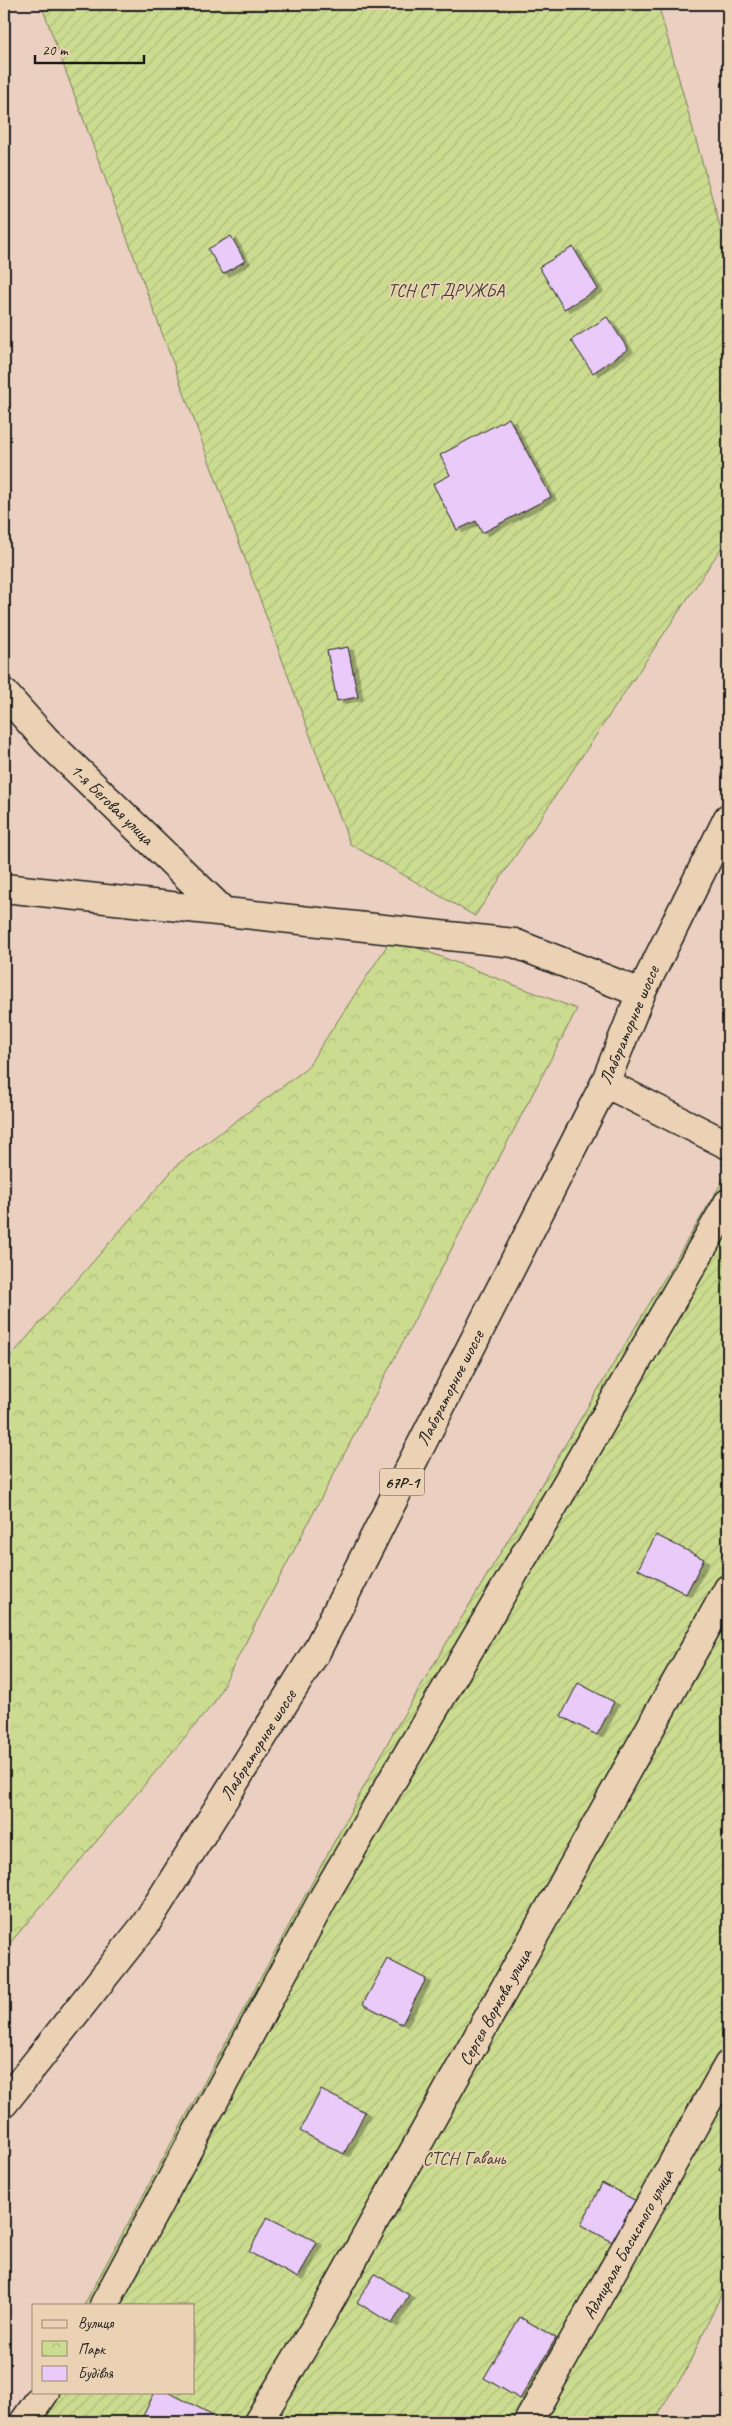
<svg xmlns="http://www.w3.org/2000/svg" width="732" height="2426" viewBox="0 0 732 2426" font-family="Caveat,sans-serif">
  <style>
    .park { fill: url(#park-crowns); stroke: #747c56 }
    .garden { fill: url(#garden-furrows); stroke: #747c56 }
    .building { fill: #e9caf8; stroke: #1c1c1c; filter: url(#shadow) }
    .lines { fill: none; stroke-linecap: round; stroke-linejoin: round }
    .minor-casing { stroke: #1c1c1c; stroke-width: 31 }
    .major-casing { stroke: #1c1c1c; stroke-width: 31 }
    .minor { stroke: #ecd2b4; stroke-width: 28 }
    .major { stroke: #ecd2b4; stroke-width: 28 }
    .labels { text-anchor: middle; stroke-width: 4; stroke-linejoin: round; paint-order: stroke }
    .shield { fill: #ecd2b4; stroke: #5a534a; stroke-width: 1 }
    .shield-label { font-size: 16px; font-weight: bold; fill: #1c1c1c }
    .park-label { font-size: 18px; fill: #3f4233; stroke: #ecd2b4 }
    .street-label { font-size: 18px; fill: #1c1c1c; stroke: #ecd2b4 }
  </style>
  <defs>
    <pattern id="park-crowns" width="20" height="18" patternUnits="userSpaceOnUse" patternTransform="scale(1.25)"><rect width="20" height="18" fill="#cbdc90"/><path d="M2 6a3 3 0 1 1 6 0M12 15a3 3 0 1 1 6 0" fill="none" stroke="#aebc7c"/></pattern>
    <pattern id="garden-furrows" width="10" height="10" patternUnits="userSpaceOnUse" patternTransform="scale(1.25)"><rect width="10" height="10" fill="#cbdc90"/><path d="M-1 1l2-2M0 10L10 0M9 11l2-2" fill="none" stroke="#aebc7c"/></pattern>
    <filter id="shadow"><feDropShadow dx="5.5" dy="3" stdDeviation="0" flood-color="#0004"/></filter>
  </defs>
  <rect width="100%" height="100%" fill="#ebd0c2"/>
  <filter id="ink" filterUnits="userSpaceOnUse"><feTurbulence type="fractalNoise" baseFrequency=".02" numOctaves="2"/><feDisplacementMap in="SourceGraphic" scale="10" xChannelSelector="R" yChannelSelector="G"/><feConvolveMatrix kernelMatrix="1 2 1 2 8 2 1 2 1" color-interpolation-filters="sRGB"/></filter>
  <g filter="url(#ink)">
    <!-- park -->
    <path class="park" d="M392 938 577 1009 214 1703 4 1950V1364L178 1164 306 1069Z"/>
    <!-- garden -->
    <path class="garden" d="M41 4H658L728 255V538L475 916 350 844Z
      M728 1172V2280L685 2372 662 2407 655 2422H20L37 2392H194V2305H84L394 1731Z"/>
    <!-- building -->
    <path class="building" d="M231 236 245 261 223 274 208 249Z
      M573 247 598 289 564 309 539 267Z
      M607 317 628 349 593 373 571 340Z
      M509 418 551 497 482 533 476 521 457 530 433 484 450 475 440 455Z
      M348 647 358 697 337 701 327 651Z
      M656 1535 704 1559 686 1594 638 1569Z
      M578 1683 614 1702 597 1735 561 1716Z
      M387 1959 426 1979 402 2024 363 2004Z
      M321 2090 365 2112 344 2154 300 2131Z
      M728 2151V2174L719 2169Z
      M602 2183 642 2204 620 2246 581 2225Z
      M267 2217 317 2242 298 2278 249 2252Z
      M375 2274 409 2295 392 2324 357 2302Z
      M520 2317 556 2338 520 2399 484 2378Z
      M155 2392H168L215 2416 212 2422H140Z"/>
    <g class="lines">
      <defs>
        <path id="minor" d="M4 693 46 740 224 912
          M4 888 514 943 641 993
          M605 1083 728 1145
          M104 2305 325 1895 575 1469 728 1203
          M24 2422 45 2392
          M258 2422 316 2326 728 1589
          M528 2422 728 2065"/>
        <path id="major" d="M4 2103 145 1925 316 1652 605 1083 641 993 728 818"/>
      </defs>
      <!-- minor casing -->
      <use href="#minor" class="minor-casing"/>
      <!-- major casing -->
      <use href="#major" class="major-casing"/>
      <!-- minor -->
      <use href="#minor" class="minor"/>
      <!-- major -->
      <use href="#major" class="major"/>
    </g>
  </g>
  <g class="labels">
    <!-- shield labels -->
    <rect class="shield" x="379.5" y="1468.5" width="45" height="27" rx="4"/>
    <g class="shield-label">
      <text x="402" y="1488">67Р-1</text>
    </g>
    <!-- park labels -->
    <g class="park-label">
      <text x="446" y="296">ТСН СТ ДРУЖБА</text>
      <text x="464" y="2164">СТСН Гавань</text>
    </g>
    <!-- street labels -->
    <g class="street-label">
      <text transform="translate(112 804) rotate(44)" y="6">1-я Беговая улица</text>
      <text transform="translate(629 1025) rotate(-67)" y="6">Лабораторное шоссе</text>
      <text transform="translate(450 1388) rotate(-63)" y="6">Лабораторное шоссе</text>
      <text transform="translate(258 1745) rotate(-58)" y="6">Лабораторное шоссе</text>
      <text transform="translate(495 2007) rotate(-61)" y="6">Сергея Воркова улица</text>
      <text transform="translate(628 2244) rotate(-61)" y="6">Адмирала Басистого улица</text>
    </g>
  </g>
  <!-- margin -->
  <rect width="732" height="2426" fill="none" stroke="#ecd2b4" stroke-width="20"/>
  <rect x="10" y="10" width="712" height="2406" fill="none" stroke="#1c1c1c" stroke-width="2" filter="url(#ink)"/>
  <!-- legend -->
  <rect x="32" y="2304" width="162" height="90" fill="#ecd2b4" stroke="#998977"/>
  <rect x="42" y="2320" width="25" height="8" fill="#ecd2b4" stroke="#998977"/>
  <text x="78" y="2328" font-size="15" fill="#1c1c1c">Вулиця</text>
  <rect x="42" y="2341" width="25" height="15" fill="url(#park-crowns)" stroke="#998977"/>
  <text x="78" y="2354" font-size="15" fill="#1c1c1c">Парк</text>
  <rect x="42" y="2366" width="25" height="15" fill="#e9caf8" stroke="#998977"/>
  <text x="78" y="2378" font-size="15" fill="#1c1c1c">Будівля</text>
  <!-- scale -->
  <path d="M35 55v8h109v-8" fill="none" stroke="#1c1c1c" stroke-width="2.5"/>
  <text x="42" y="55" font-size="15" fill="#1c1c1c" stroke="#ecd2b4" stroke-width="4" paint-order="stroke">20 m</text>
</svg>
